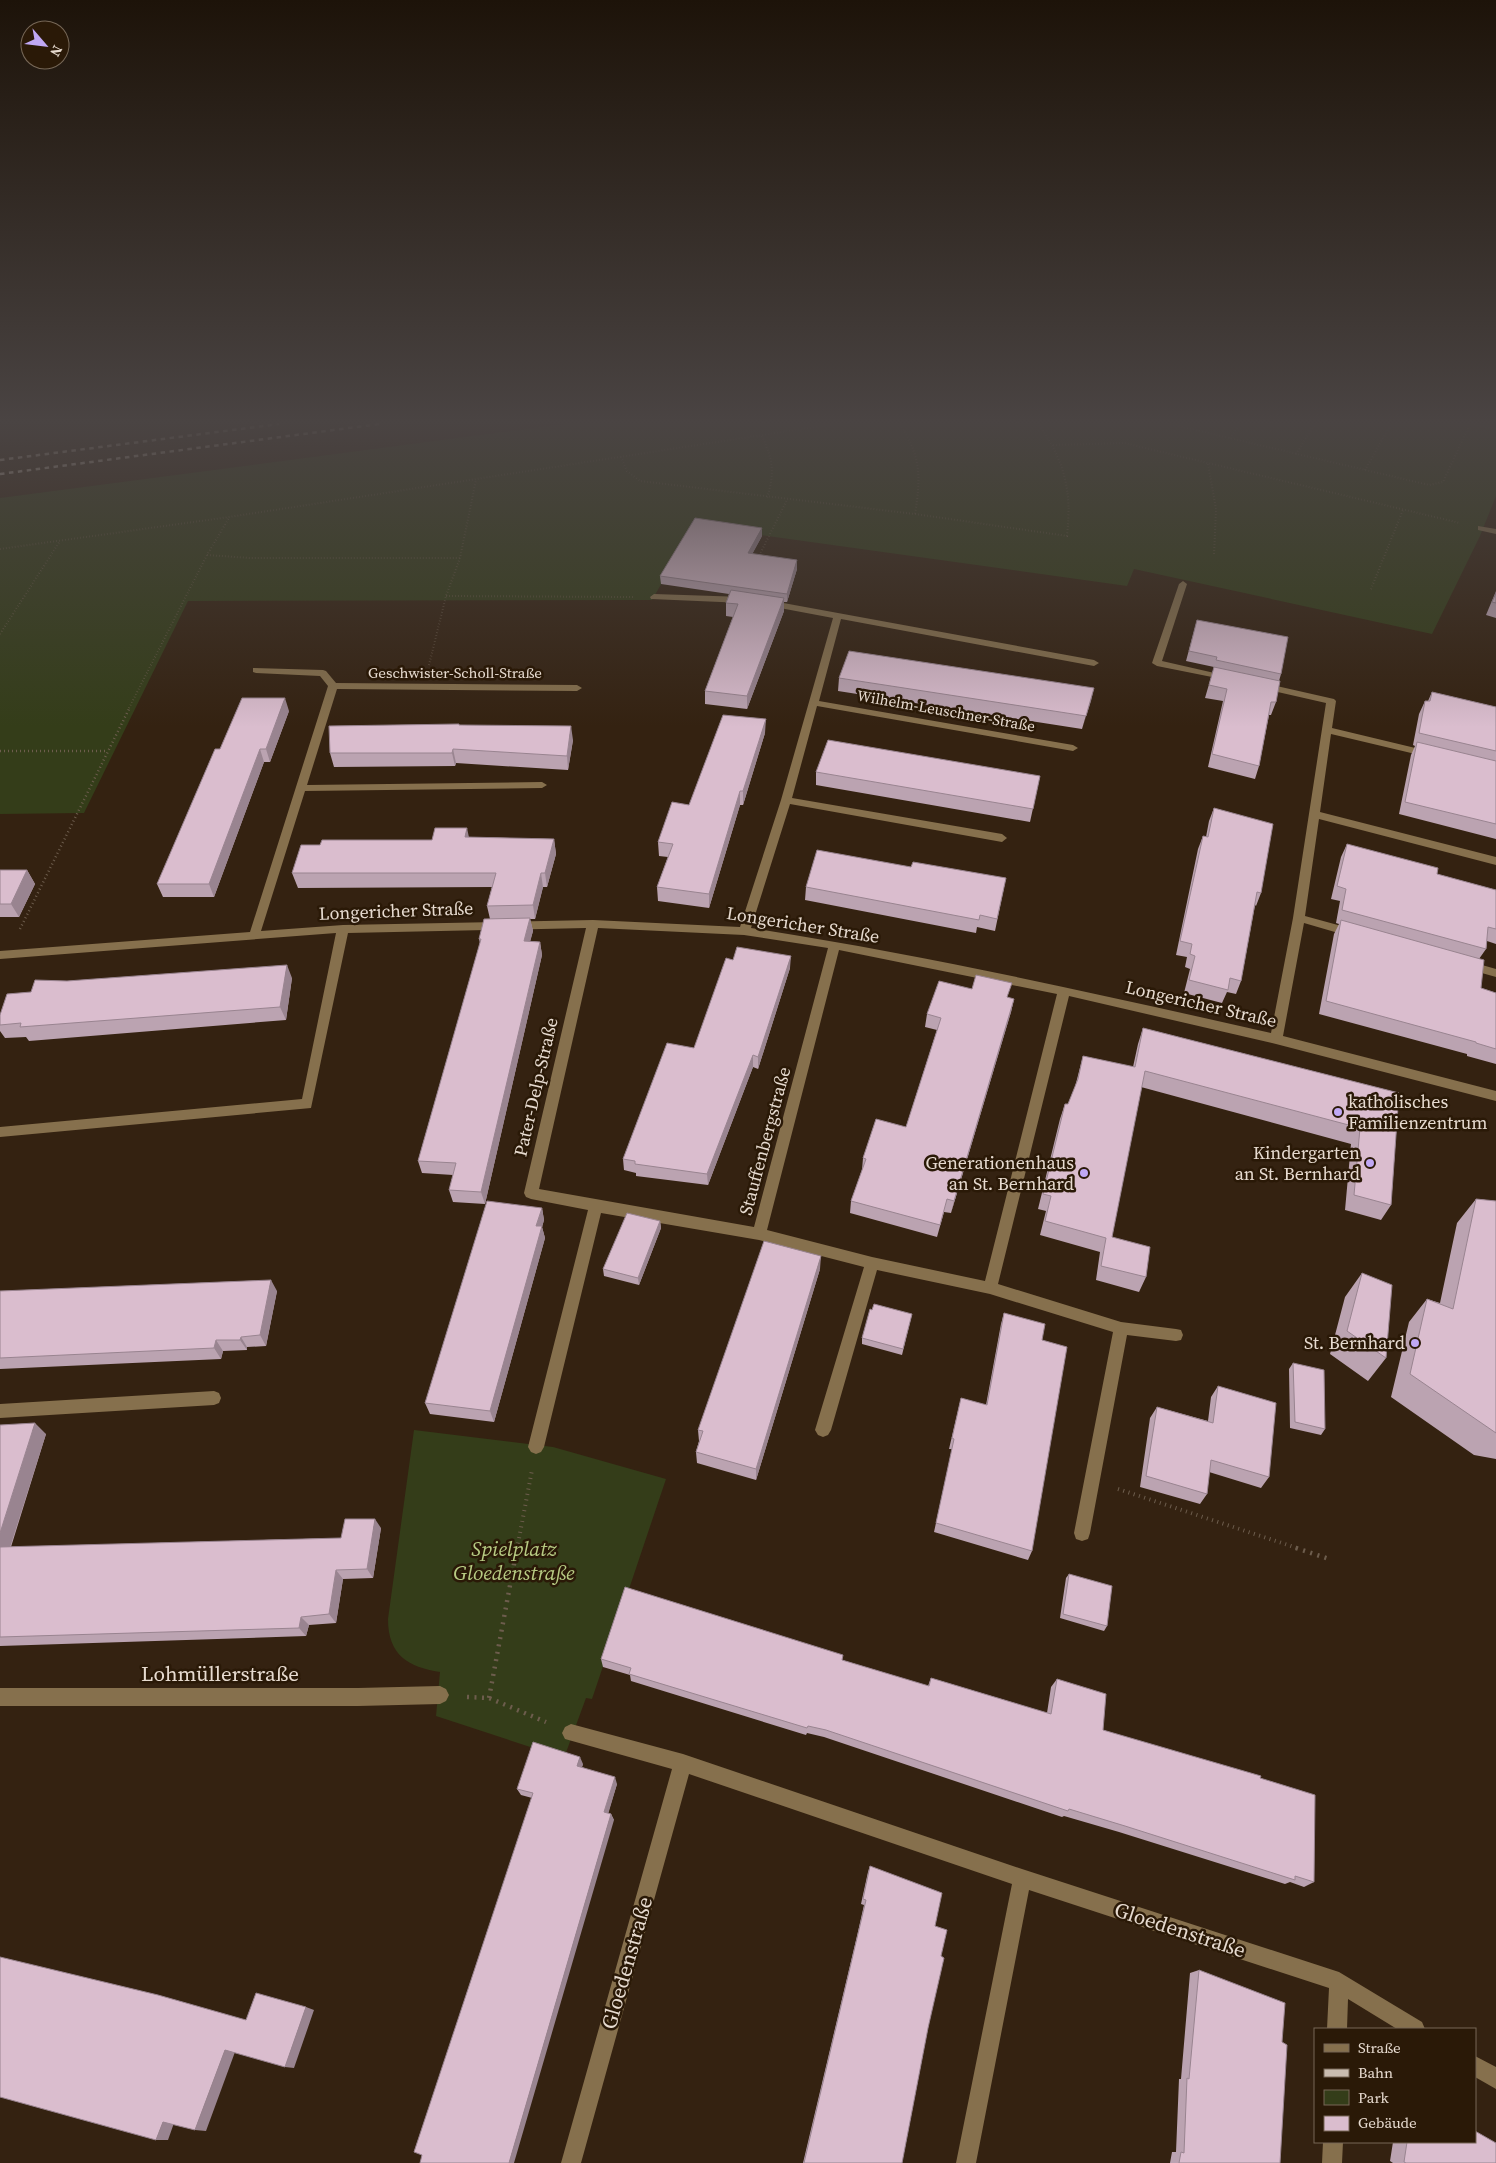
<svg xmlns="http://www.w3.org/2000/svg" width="1496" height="2163" viewBox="0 0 1496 2163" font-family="'Source Serif 4',serif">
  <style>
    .green { fill: #343d19 }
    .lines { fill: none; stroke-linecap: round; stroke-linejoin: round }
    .path-far3 { stroke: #6d5d4d; stroke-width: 2; stroke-dasharray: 0.5 2.5; stroke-linecap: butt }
    .path-far2 { stroke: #6d5d4d; stroke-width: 2.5; stroke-dasharray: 1 3; stroke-linecap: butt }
    .path-far1 { stroke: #6d5d4d; stroke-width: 4; stroke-dasharray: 1 4.5; stroke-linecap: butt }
    .path { stroke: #6d5d4d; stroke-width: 4.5; stroke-dasharray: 2 5.5; stroke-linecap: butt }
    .minor { fill: #86704d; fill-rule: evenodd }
    .rail { stroke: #c9bcb0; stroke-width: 2.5; stroke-dasharray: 4.5 4.5; stroke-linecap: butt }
    .wall { fill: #bba3b1 }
    .shaded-wall { fill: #998490 }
    .building { fill: #dabdce; stroke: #998490 }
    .poi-dot { fill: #c0a8f4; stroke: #2a1907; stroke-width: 2 }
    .labels { text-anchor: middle; stroke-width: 5; stroke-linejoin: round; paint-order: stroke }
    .far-street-label { font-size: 15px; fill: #e7dbd0; stroke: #2a1907 }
    .street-label { font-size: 18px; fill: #e7dbd0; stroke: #2a1907 }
    .poi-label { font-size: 18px; fill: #e7dbd0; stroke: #2a1907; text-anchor: end }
    .near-park-label { font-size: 21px; font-style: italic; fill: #b7cb83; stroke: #2a1907 }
    .near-street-label { font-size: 21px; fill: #e7dbd0; stroke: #2a1907 }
  </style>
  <rect width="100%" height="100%" fill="#342211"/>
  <!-- green -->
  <path class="green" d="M564 424H1496V496L1480 536 1432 634 1134 569 1127 586 695 526 652 600 188 601 84 813 0 814V498Z
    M414 1430 553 1447 666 1479 592 1699 586 1698 564 1758 436 1716 440 1672C408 1667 388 1655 388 1619Z"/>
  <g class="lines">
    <!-- path-far3 -->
    <path class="path-far3" d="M900 424C921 457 921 476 915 514
      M1170 424 1429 485 1443 482 1470 424
      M1471 424 1496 429
      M762 436C773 461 775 472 767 498
      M1230 438 1240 424
      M1053 445 1124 443 1460 523
      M1296 454 1315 424
      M621 457 627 471 640 481 915 514 1067 536C1072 490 1065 463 1039 424
      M1208 464 1216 509 1214 555
      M1365 470 1391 424
      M0 549 229 517 834 424
      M207 555 249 558H460
      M758 558 787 500
      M1371 589 1403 510
      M446 596 633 597
      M0 634 60 541
      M429 665 446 596 460 558 476 480
      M129 708 207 555 229 518"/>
    <!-- path-far2 -->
    <path class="path-far2" d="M0 751H107
      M20 929 130 707"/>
    <!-- path-far1 -->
    <path class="path-far1" d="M1118 1489 1300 1549
      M517 1549 532 1470"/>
    <!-- path -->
    <path class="path" d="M1296 1548 1329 1559
      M467 1697 489 1698 546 1722
      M489 1698 517 1548"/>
    <!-- minor -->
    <path class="minor" d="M1478 526 1496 529V534L1478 530Z
      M1183 581 1187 584 1162 661 1232 677V681L1157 666 1152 663 1179 584Z
      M654 594 744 597 748 600 744 603 651 599 650 597Z
      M767 600 1094 660 1099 663 1094 666 841 619 819 701 1073 745 1078 748 1073 751 817 706 792 798 1002 834 1007 838 1002 842 790 804 751 928C926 955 1098 994 1271 1033L1293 918 1326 703 1260 688 1258 686 1263 683 1334 699 1336 701 1332 728 1432 752 1433 754 1428 757 1331 734 1320 812 1496 857V865L1319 819 1305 916 1356 930 1358 933 1352 937 1304 923 1283 1036 1496 1091V1101L1276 1044 1069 996 998 1284 1121 1322 1176 1329 1181 1330 1183 1335 1181 1340 1176 1341 1127 1335 1090 1533 1088 1539 1082 1541 1076 1539 1074 1533 1113 1332 990 1294 877 1270 831 1430 828 1435 823 1437 818 1435 815 1430 864 1267 759 1240 601 1213 544 1447 541 1452 536 1454 531 1452 528 1447 588 1210 531 1199 526 1197 524 1193 586 928 348 933 311 1108 0 1137V1127L302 1099 336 933 0 959V951L250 932 328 686 320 676 256 673 253 672V668L323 670 326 671 336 683 577 685 582 688 577 691 337 689 307 785 542 782 547 785 542 788 305 791 261 931 343 925 593 920 740 927 781 800 833 618 764 605 763 603ZM598 928 744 935 828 948 754 1227 539 1189ZM839 950 1057 994 985 1281 872 1257 767 1230Z
      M1468 961 1496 969V977L1464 968 1462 965Z
      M214 1391 219 1393 221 1398 219 1403 214 1405 0 1418V1404Z
      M440 1686 446 1689 449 1695 446 1701 440 1704 358 1706H0V1688H358Z
      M571 1724 683 1754 1022 1869 1339 1972 1422 2022 1425 2029H1397L1348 1999 1347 2029H1327L1329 1988 1029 1890 976 2163H956L1012 1884 689 1774 581 2163H561L672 1769 565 1739 562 1733 565 1727Z
      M1475 2056 1496 2067V2089L1475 2077Z
      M1323 2142H1343L1342 2163H1322Z"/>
    <!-- rail -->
    <path class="rail" d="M0 460 279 424
      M0 474 379 424"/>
  </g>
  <!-- wall -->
  <path class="wall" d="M762 536 752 554 797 569 787 602H784V611L747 709 705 704V691L733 617 726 616V603L729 594 661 584 660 576Z
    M1496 591V618L1486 615Z
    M1197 620 1281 674 1279 681 1276 702 1271 715H1269L1259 766 1255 779 1208 767 1223 701 1205 698 1214 667 1186 661Z
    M839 678 1094 688 1082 729 838 691Z
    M1432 692 1496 707V839L1399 814 1411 755 1415 746 1413 745 1419 714 1425 701H1428Z
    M289 711 270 762H264L214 897H163L157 884 220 749Z
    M459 725 573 740 568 770 456 763 455 766 334 767 330 753Z
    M765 733 743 805H740L709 908 658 901 657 887 668 857 659 856 658 842 689 805Z
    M816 772 1040 776 1030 822 816 785Z
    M1214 808 1261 893 1256 906 1255 905 1241 981 1236 994 1227 992 1222 1003 1184 993 1190 969 1185 967 1187 957 1176 955 1198 849 1203 836 1206 837 1209 821Z
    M469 837 554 839 556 854 547 887H543L535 919H530L533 931 530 941 540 942 542 955 485 1204 453 1202 449 1190 453 1175 422 1173 418 1161 480 943 479 939 490 919 487 906 492 887 298 888 292 873 320 845 432 840Z
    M1347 844 1437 874 1496 890V944L1487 941 1486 949 1479 959 1481 988 1496 993V1064L1467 1056V1054L1319 1014 1334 934 1339 924 1336 923 1340 901 1331 899 1341 857Z
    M911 867 1006 878 995 931 977 927 976 933 805 900 806 887Z
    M0 870H27L35 884 19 917H0Z
    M733 960 790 968 758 1069 753 1067 708 1185 636 1176V1173L624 1170 623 1159 694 1048Z
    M292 978 286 1020 29 1041 26 1037 5 1038 0 1031V1015L31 992 67 981Z
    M1008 998 1014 999 1011 1012 951 1213 944 1212 937 1237 850 1213 851 1201 862 1170 863 1158 906 1127 937 1030 925 1027 927 1014Z
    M1143 1028 1399 1093 1391 1205 1381 1220 1345 1210 1351 1144 1141 1087 1112 1237 1146 1277 1139 1292 1096 1280 1100 1252 1040 1235 1046 1211 1038 1209 1060 1119 1065 1104H1068L1075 1087 1083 1056 1133 1067 1138 1044Z
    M1476 1199 1496 1201V1459L1474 1455 1391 1397 1409 1322 1427 1299 1440 1303 1457 1223Z
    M542 1208 544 1220 542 1227 545 1238 494 1422 430 1414 425 1403Z
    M660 1221 661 1228 639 1285 604 1276 603 1269Z
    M820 1269 756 1480 697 1463 696 1452 699 1441 698 1430Z
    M1362 1273 1386 1358 1368 1381 1330 1354 1345 1297Z
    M0 1291H277L266 1346 247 1347V1350L223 1351 221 1359 0 1369Z
    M1004 1313 1042 1340 1032 1551 1028 1560 934 1532 952 1449H949L961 1398 986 1405 1001 1324Z
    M912 1314 902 1355 862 1344V1338Z
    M1293 1363 1325 1429 1321 1435 1290 1428 1289 1369Z
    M1218 1386 1269 1477 1261 1488 1209 1472 1207 1494 1200 1504 1140 1487 1150 1418 1157 1407 1208 1421 1211 1397Z
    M0 1425 46 1434 11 1547 341 1538 381 1528 373 1578 343 1579 336 1623 309 1625 306 1636 0 1646Z
    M1069 1574 1107 1626 1104 1631 1060 1618 1066 1578Z
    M601 1659 842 1660 928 1686 931 1678 1047 1713 1051 1687 1057 1679 1103 1730 1260 1778 1314 1882 1304 1887 1290 1882 1285 1884 1119 1832 1064 1816 1062 1817 824 1737 807 1733 806 1735 631 1681 630 1675 603 1667Z
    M583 1764 582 1767 617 1784 608 1813 611 1814 614 1820 521 1795 517 1789Z
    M870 1866 935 1926 941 1956 928 2028 902 2163H803L857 1936 864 1905 861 1904 868 1872Z
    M1199 1970 1282 2042 1280 2163H1170L1172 2152H1176L1179 2079H1181L1190 1973Z
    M1393 2142H1475L1496 2163H1393L1390 2161Z"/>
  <!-- shaded-wall -->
  <path class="shaded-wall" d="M762 528V536L748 562V553Z
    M797 560V569L787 602V594Z
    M784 598V611L747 709V696Z
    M1094 688 1091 701 1082 729 1086 716Z
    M285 698 289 711 270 762 266 749Z
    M766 719 765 733 743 805V791Z
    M571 726 573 740 568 770 567 756Z
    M260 749 264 762 214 897 209 884Z
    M453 749 456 763 455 766 452 753Z
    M740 791V805L709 908V894Z
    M467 828 470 842 465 837Z
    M554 839 556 854 547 887 545 873Z
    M27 870 35 884 19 917 11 904Z
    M541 873 543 887 535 919 533 905Z
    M530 918 533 931 527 954 524 941Z
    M540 942 542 955 485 1204 481 1192Z
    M791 956 790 968 758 1069V1057Z
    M287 965 292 978 286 1020 280 1007Z
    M1014 999 1011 1012 951 1213 954 1201Z
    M753 1055V1067L708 1185 707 1174Z
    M542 1208 544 1220 542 1227 545 1238 494 1422 490 1411 536 1226Z
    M660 1221 661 1228 639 1285 638 1278Z
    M821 1256 820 1269 756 1480V1469Z
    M271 1280 277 1291 266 1346 260 1335Z
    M241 1337 247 1347V1350L240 1340Z
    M216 1340 223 1351 221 1359 214 1348Z
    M35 1423 46 1434 7 1557 0 1551V1533Z
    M375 1519 381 1528 373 1578 367 1569Z
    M336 1570 343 1579 336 1623 329 1614Z
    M301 1617 309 1625 306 1636 299 1628Z
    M580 1757 583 1764 580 1773 577 1766Z
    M615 1777 617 1784 607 1818 604 1812Z
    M611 1814 614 1820 514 2163H509Z
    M306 2007 314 2010 294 2068 285 2067Z
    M225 2050 235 2052 206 2131 195 2130Z
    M163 2122 174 2123 168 2140H156Z"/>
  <!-- building -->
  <path class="building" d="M695 518 762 528 748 553 797 560 787 594 660 576Z
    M731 590 784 598 747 696 705 691 738 604 726 603Z
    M1496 593V603L1492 602Z
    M1197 620 1288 637 1281 674 1216 660 1217 657 1189 651Z
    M849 651 1094 688 1086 716 839 678Z
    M1214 667 1280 681 1276 702H1271L1259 766 1212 754 1227 689 1209 685Z
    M1432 692 1496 707V751L1419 733 1425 701H1430Z
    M242 698H285L266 749H260L209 884H157L215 749H220Z
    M723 715 766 719 743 791H740L709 894 657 887 673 844 658 842 672 802 689 805Z
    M459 724V725L571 726 567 756 453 749 452 753H330L329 726Z
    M828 740 1040 776 1033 809 816 772Z
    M1417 742 1496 761V824L1405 802Z
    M1214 808 1273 824 1261 893 1257 892 1241 981 1230 978 1228 990 1189 980 1195 956 1190 954 1192 944 1180 941 1203 836 1208 837Z
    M435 828H467L465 837 554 839 545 873H541L533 905 487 906 496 873H292L301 845H320L322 840H432Z
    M1347 844 1438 868 1437 874 1496 890V929L1488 927 1486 949 1342 910 1346 889 1337 886Z
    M817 850 911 867 913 862 1006 878 997 919 980 915 979 920 806 887Z
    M0 870H27L11 904H0Z
    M530 918 524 941 540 942 481 1192 449 1190 456 1163 418 1161 481 939H479L484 919Z
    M1341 920 1484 960 1481 988 1496 993V1049L1476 1043V1042L1326 1001Z
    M737 947 791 956 758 1057 753 1055 707 1174 635 1164V1161L623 1159 667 1043 694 1048 726 958 733 960Z
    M287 965 280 1007 20 1027 21 1023 0 1025V1015L7 994 31 992 35 980 67 981Z
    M976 975 1012 983 1007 997 1014 999 954 1201 947 1199 940 1225 851 1201 866 1159 863 1158 876 1119 906 1127 941 1018 927 1014 939 981 972 989Z
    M1143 1028 1399 1093 1391 1205 1354 1195 1360 1128 1145 1071 1112 1237 1150 1247 1146 1277 1101 1266 1106 1238 1045 1221 1051 1196 1043 1194 1065 1104H1068L1078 1079 1083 1056 1135 1067Z
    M1476 1199 1496 1201V1433L1410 1374 1427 1299 1453 1309Z
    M487 1201 542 1208 536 1226H542L490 1411 425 1403Z
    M627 1213 660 1221 638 1278 603 1269Z
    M764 1241 821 1256 756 1469 696 1452 703 1431 698 1430Z
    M1362 1273 1392 1285 1386 1358 1347 1331Z
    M271 1280 260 1335 241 1337 240 1340H216L214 1348 0 1358V1291Z
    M874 1304 912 1314 903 1349 862 1338 870 1309 872 1310Z
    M1004 1313 1045 1324 1042 1340 1067 1347 1032 1551 936 1523 954 1439 952 1438 961 1398 987 1405Z
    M1293 1363 1324 1370 1325 1429 1295 1422Z
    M1218 1386 1276 1403 1269 1477 1211 1460 1207 1494 1146 1476 1157 1407 1213 1423Z
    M35 1423 0 1533V1425Z
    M345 1519H375L367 1569 336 1570 329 1614 301 1617 299 1628 0 1637V1547L341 1538Z
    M1069 1574 1112 1586 1107 1626 1063 1614Z
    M625 1587 843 1655 842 1660 929 1686 931 1678 1051 1714 1057 1679 1106 1694 1103 1730 1261 1776 1260 1778 1315 1795 1314 1882 1295 1876V1880L1125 1826 1069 1809 1068 1811 826 1730 808 1726 807 1728 629 1674 631 1668 601 1659Z
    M533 1742 580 1757 577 1766 615 1777 604 1812 611 1814 509 2163H420L422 2155 414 2152 533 1793 517 1789Z
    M870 1866 942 1893 935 1926 947 1930 941 1956 944 1958 928 2028 902 2163H804L866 1900 863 1899Z
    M0 1957 158 1995 246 2020 256 1993 306 2007 285 2067 225 2050 195 2130 163 2122 156 2140 0 2097Z
    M1199 1970 1285 2003 1282 2042 1287 2045 1280 2163H1179L1181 2152 1184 2153 1187 2078 1189 2079Z
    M1475 2131 1496 2143V2163H1406L1404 2162 1407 2142H1475Z"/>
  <!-- sky -->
  <linearGradient id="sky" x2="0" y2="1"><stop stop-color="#1d1309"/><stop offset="0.58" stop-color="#4a4443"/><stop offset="1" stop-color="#4a4443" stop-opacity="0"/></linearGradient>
  <rect width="1496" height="727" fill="url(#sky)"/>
  <!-- markers -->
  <g class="poi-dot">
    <circle cx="1338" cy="1112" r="5"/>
    <circle cx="1370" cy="1163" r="5"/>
    <circle cx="1084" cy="1173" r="5"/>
    <circle cx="1415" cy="1343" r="5"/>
  </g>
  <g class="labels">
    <!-- far-street labels -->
    <g class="far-street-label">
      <text x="455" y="678">Geschwister-Scholl-Straße</text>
      <text transform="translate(946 711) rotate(10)" y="5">Wilhelm-Leuschner-Straße</text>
    </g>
    <!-- street labels -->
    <g class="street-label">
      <text transform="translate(396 911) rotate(-2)" y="6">Longericher Straße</text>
      <text transform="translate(803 925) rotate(9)" y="6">Longericher Straße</text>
      <text transform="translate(1201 1004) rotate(13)" y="6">Longericher Straße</text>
      <text transform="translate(536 1087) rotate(-77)" y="6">Pater-Delp-Straße</text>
      <text transform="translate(765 1141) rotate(-75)" y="6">Stauffenbergstraße</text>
    </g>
    <!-- poi labels -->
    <g class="poi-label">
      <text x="1348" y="1108" text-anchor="start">katholisches<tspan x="1348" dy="21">Familienzentrum</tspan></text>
      <text x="1360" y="1159">Kindergarten<tspan x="1360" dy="21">an St. Bernhard</tspan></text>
      <text x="1074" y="1169">Generationenhaus<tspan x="1074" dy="21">an St. Bernhard</tspan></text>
      <text x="1405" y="1349">St. Bernhard</text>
    </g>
    <!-- near-park labels -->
    <g class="near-park-label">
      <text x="514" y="1556">Spielplatz<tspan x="514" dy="24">Gloedenstraße</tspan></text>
    </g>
    <!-- near-street labels -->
    <g class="near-street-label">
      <text x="220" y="1681">Lohmüllerstraße</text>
      <text transform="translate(1180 1930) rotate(18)" y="7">Gloedenstraße</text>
      <text transform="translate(627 1963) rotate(-74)" y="7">Gloedenstraße</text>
    </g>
  </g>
  <!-- legend -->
  <rect x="1314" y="2028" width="162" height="115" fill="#2a1907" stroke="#766757"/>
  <rect x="1324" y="2044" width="25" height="8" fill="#86704d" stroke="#766757"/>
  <text x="1358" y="2053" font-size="15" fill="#e7dbd0">Straße</text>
  <rect x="1324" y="2069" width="25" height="8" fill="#c9bcb0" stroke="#766757"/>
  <text x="1358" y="2078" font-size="15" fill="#e7dbd0">Bahn</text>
  <rect x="1324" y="2090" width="25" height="15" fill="#343d19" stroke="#766757"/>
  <text x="1358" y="2103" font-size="15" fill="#e7dbd0">Park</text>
  <rect x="1324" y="2116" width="25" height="15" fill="#dabdce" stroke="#766757"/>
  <text x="1358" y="2128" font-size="15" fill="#e7dbd0">Gebäude</text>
  <!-- north arrow -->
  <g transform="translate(45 45) rotate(118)"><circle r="24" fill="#2a1907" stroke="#766757"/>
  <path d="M0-4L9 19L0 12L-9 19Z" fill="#c0a8f4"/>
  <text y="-8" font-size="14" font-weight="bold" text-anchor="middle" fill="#e7dbd0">N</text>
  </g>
</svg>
